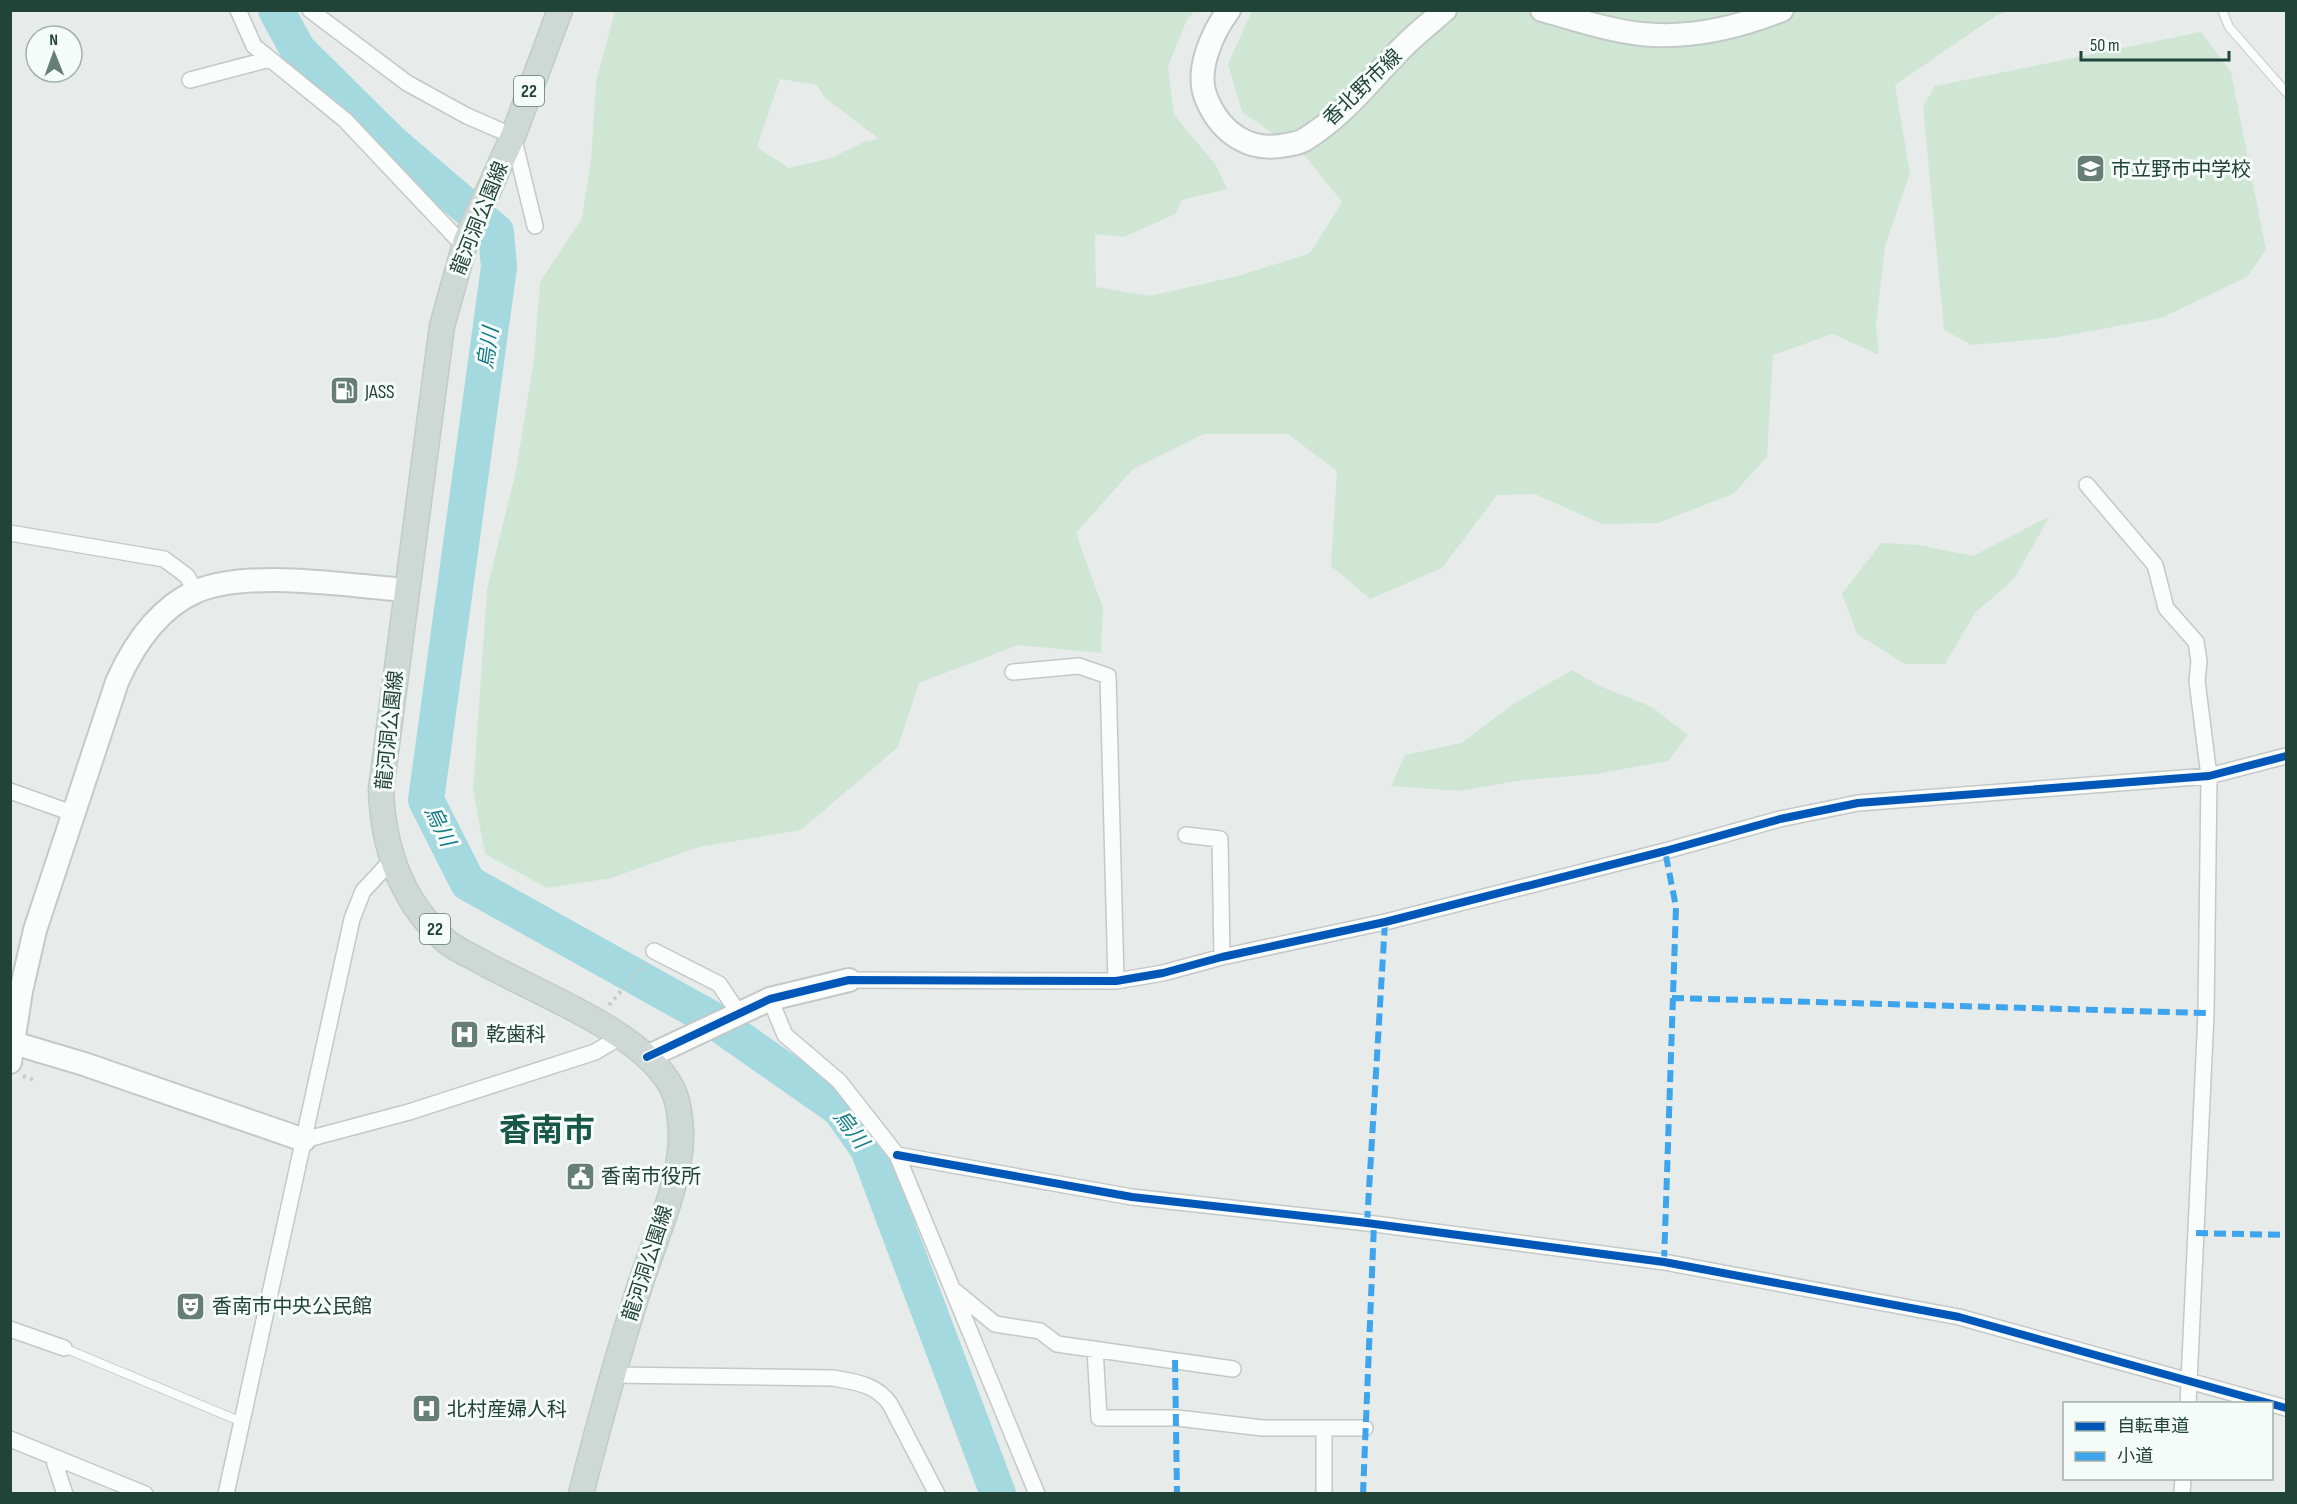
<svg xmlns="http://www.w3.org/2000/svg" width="2297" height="1504" viewBox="0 0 2297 1504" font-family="'Sofia Sans Condensed','Noto Sans JP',sans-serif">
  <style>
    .green { fill: #cfe6d5; fill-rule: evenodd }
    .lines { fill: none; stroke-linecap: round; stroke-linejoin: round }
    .river { stroke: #a3d9df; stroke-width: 36 }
    .lane-casing { stroke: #c4c9c7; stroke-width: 10 }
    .street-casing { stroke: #c4c9c7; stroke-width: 18 }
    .secondary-casing { stroke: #c2cac7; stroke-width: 26 }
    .primary-casing { stroke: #c1cbc8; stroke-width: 27 }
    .path { stroke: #c2ccc8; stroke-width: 4; stroke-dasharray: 3 4.5; stroke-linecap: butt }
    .lane { stroke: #fbfcfc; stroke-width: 8 }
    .street { stroke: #fbfcfc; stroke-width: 15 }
    .secondary { stroke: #fbfcfc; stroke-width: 22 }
    .primary { stroke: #ced8d5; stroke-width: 24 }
    .quiet { stroke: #3ea4ec; stroke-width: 6; stroke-dasharray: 12 6; stroke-linecap: butt }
    .cycleway-casing { stroke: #f5fbf8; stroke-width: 11 }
    .cycleway { stroke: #0057b8; stroke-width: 8 }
    .labels { text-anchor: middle; stroke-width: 6; stroke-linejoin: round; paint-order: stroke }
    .shield { fill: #f5fbf8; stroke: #617a72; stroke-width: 1.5 }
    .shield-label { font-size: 18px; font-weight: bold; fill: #214338 }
    .street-label { font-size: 20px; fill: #214338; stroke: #f5fbf8 }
    .poi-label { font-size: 20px; fill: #214338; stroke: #f5fbf8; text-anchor: start }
    .water-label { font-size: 21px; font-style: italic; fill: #137987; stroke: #f5fbf8 }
    .town-label { font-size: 32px; font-weight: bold; fill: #1a5846; stroke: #f5fbf8 }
  </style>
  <rect width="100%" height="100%" fill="#e7ecea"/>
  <!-- green -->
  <path class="green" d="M615 11H1195L1187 20 1168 66 1174 115 1216 165 1227 189 1182 200 1175 214 1124 237 1095 234 1096 287 1150 296 1242 275 1310 253 1342 202 1306 157 1242 112 1228 64 1252 11H2011L1997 15 1895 85 1910 173 1885 246 1876 324 1879 355 1833 334 1773 355 1767 457 1733 494 1658 523 1602 524 1535 494 1497 495 1442 568 1370 599 1331 566 1337 471 1288 434H1204L1133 469 1076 533 1103 608 1101 653 1018 645 919 683 898 747 801 830 699 847 611 878 547 888 485 854 473 790 487 589 516 471 534 360 540 282 582 218 591 160 596 82ZM780 79 817 85 825 98 879 139 864 142 831 158 789 168 757 147Z
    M2201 32 2231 72 2266 250 2247 277 2161 318 2053 338 1972 345 1944 330 1923 106 1935 86Z
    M2050 516 2014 579 1975 613 1945 664H1905L1857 634 1842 594 1881 543 1919 545 1973 556Z
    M1572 670 1602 687 1652 707 1688 735 1668 761 1595 774 1517 781 1459 791 1391 786 1405 755 1461 743 1515 703Z"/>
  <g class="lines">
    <!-- river -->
    <path class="river" d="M276 10 298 50 392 143 496 232 499 267 426 800 468 883 710 1018 840 1109 868 1149 998 1494"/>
    <defs>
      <path id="lane" d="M2222 10 2229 27 2286 92
        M64 1348 242 1422"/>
      <path id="street" d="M238 10 254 46 345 120 464 246
        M310 10 407 83 467 116 513 136 535 226
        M190 80 270 59
        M2087 485 2155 565 2166 608 2196 642 2199 661 2197 681 2209 776 2206 1013 2188 1404
        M10 533 164 559 187 576 196 592
        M1013 672 1079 666 1108 676 1116 981
        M10 791 72 813
        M1186 835 1220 839 1222 957
        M654 951 719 984 738 1012
        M849 980 1116 981 1163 973 1222 957 1385 922 1665 851 1780 819 1858 803 2209 776 2286 756
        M770 999 785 1035 839 1081 897 1155 1037 1494
        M304 1140 409 1112 595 1052 620 1037
        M897 1155 1132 1197 1367 1223 1664 1262 1959 1317 2286 1408
        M955 1291 995 1324 1040 1331 1057 1344 1233 1369
        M10 1329 64 1348
        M1095 1349 1099 1418H1177L1263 1428H1365
        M611 1375 833 1378C855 1382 876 1384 890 1404L937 1494
        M1324 1428V1494
        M10 1439 145 1494
        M53 1458 65 1494
        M226 1494 352 919 363 891 391 861
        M2182 1494 2183 1478"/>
      <path id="secondary" d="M1229 10C1212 33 1194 72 1207 100 1221 133 1250 153 1286 145 1292 144 1299 143 1304 140 1344 116 1371 79 1404 46 1417 33 1431 22 1445 10
        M1542 10C1574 19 1607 30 1641 34 1689 39 1737 28 1782 10
        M10 1042 84 1064 304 1140
        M647 1057 770 999 849 980
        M10 1062 21 991 35 930 117 682C133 646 158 608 197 591 251 569 348 586 407 590"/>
      <path id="primary" d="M560 10 513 136 466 240 442 326 381 789C383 848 401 902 447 942 457 950 471 956 482 962 536 993 644 1032 672 1088 679 1102 680 1117 681 1132 683 1176 654 1242 640 1285 618 1354 599 1423 581 1494"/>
    </defs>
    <!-- lane casing -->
    <use href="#lane" class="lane-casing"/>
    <!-- street casing -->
    <use href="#street" class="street-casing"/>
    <!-- secondary casing -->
    <use href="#secondary" class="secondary-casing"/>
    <!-- primary casing -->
    <use href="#primary" class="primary-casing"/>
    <!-- path -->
    <path class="path" d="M609 1005 645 963
      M23 1076 34 1080"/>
    <!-- lane -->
    <use href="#lane" class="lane"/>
    <!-- street -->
    <use href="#street" class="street"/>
    <!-- secondary -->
    <use href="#secondary" class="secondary"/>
    <!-- primary -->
    <use href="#primary" class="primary"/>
    <!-- quiet -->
    <path class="quiet" d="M1672 998 2206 1013
      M1367 1223 1385 922
      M2196 1233 2286 1235
      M1664 1262 1676 907 1665 851
      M1175 1360 1177 1494
      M1363 1494 1374 1224"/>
    <defs>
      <path id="cycleway" d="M647 1057 770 999 849 980 1116 981 1163 973 1222 957 1385 922 1665 851 1780 819 1858 803 2209 776 2286 756
        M897 1155 1132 1197 1367 1223 1664 1262 1959 1317 2286 1408"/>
    </defs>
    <!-- cycleway casing -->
    <use href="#cycleway" class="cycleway-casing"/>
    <!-- cycleway -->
    <use href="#cycleway" class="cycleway"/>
  </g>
  <!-- icons -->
  <defs>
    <symbol id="school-square" viewBox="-11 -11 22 22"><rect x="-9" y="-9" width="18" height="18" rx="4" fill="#667e76" stroke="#f5fbf8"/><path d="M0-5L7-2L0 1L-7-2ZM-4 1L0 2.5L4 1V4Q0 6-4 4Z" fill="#fff"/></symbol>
    <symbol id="fuel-square" viewBox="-11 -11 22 22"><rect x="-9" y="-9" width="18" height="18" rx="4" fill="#667e76" stroke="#f5fbf8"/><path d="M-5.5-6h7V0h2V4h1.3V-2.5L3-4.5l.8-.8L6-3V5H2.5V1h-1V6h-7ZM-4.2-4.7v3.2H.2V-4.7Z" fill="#fff"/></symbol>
    <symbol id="hospital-square" viewBox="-11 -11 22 22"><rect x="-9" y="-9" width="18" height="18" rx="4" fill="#667e76" stroke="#f5fbf8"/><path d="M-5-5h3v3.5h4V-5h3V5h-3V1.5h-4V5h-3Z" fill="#fff"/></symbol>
    <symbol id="civic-square" viewBox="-11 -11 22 22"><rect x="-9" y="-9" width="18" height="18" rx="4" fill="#667e76" stroke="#f5fbf8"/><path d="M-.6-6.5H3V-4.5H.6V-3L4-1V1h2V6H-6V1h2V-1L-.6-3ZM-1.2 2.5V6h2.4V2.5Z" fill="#fff"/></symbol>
    <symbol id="theatre-square" viewBox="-11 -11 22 22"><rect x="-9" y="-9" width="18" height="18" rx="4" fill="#667e76" stroke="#f5fbf8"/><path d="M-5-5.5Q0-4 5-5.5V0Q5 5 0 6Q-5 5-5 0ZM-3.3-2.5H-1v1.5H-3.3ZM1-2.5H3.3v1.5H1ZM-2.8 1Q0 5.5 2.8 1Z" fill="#fff"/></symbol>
  </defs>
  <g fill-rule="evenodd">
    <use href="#school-square" x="2074" y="152" width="33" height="33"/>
    <use href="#fuel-square" x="328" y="374" width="33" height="33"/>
    <use href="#hospital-square" x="448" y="1018" width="33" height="33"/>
    <use href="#civic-square" x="564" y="1160" width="33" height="33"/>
    <use href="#theatre-square" x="174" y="1290" width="33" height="33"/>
    <use href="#hospital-square" x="410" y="1392" width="33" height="33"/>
  </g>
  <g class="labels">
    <!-- shield labels -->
    <g class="shield">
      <rect x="514" y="76" width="30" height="30" rx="4.5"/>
      <rect x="420" y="914" width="30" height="30" rx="4.5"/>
    </g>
    <g class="shield-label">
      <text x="529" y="97">22</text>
      <text x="435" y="935">22</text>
    </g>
    <!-- street labels -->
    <g class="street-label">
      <text transform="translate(1362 87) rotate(-44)" y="7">香北野市線</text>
      <text transform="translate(479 218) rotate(-68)" y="7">龍河洞公園線</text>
      <text transform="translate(389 730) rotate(-84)" y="7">龍河洞公園線</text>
      <text transform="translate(647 1263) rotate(-72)" y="7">龍河洞公園線</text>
    </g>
    <!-- poi labels -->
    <g class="poi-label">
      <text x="2111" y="176">市立野市中学校</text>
      <text x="365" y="398">JASS</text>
      <text x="486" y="1041">乾歯科</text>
      <text x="601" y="1183">香南市役所</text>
      <text x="212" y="1313">香南市中央公民館</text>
      <text x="447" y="1416">北村産婦人科</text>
    </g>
    <!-- water labels -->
    <g class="water-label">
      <text transform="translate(488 348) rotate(-82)" y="7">烏川</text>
      <text transform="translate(440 826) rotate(64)" y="7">烏川</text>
      <text transform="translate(851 1129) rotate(53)" y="7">烏川</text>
    </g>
    <!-- town labels -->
    <g class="town-label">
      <text x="547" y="1141">香南市</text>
    </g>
  </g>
  <!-- border -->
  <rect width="2297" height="1504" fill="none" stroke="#214338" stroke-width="24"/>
  <!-- legend -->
  <rect x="2063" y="1402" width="210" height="78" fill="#f5fbf8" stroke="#a0b1ab" stroke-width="1.5"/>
  <rect x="2075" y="1422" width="30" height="9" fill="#0057b8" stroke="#a0b1ab" stroke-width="1.5"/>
  <text x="2117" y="1432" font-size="18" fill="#214338">自転車道</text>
  <rect x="2075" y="1452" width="30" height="9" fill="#3ea4ec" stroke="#a0b1ab" stroke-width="1.5"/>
  <text x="2117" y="1462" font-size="18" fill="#214338">小道</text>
  <!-- north arrow -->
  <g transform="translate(54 54) rotate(359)"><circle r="28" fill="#f5fbf8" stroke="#a0b1ab" stroke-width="1.5"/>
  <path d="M0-4.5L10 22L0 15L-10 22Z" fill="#667e76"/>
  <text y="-9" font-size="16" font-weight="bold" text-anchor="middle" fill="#214338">N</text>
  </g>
  <!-- scale -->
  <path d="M2081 51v9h148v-9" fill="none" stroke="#214338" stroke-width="3"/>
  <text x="2090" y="51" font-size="18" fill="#214338" stroke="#f5fbf8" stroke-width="4.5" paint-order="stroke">50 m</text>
</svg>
